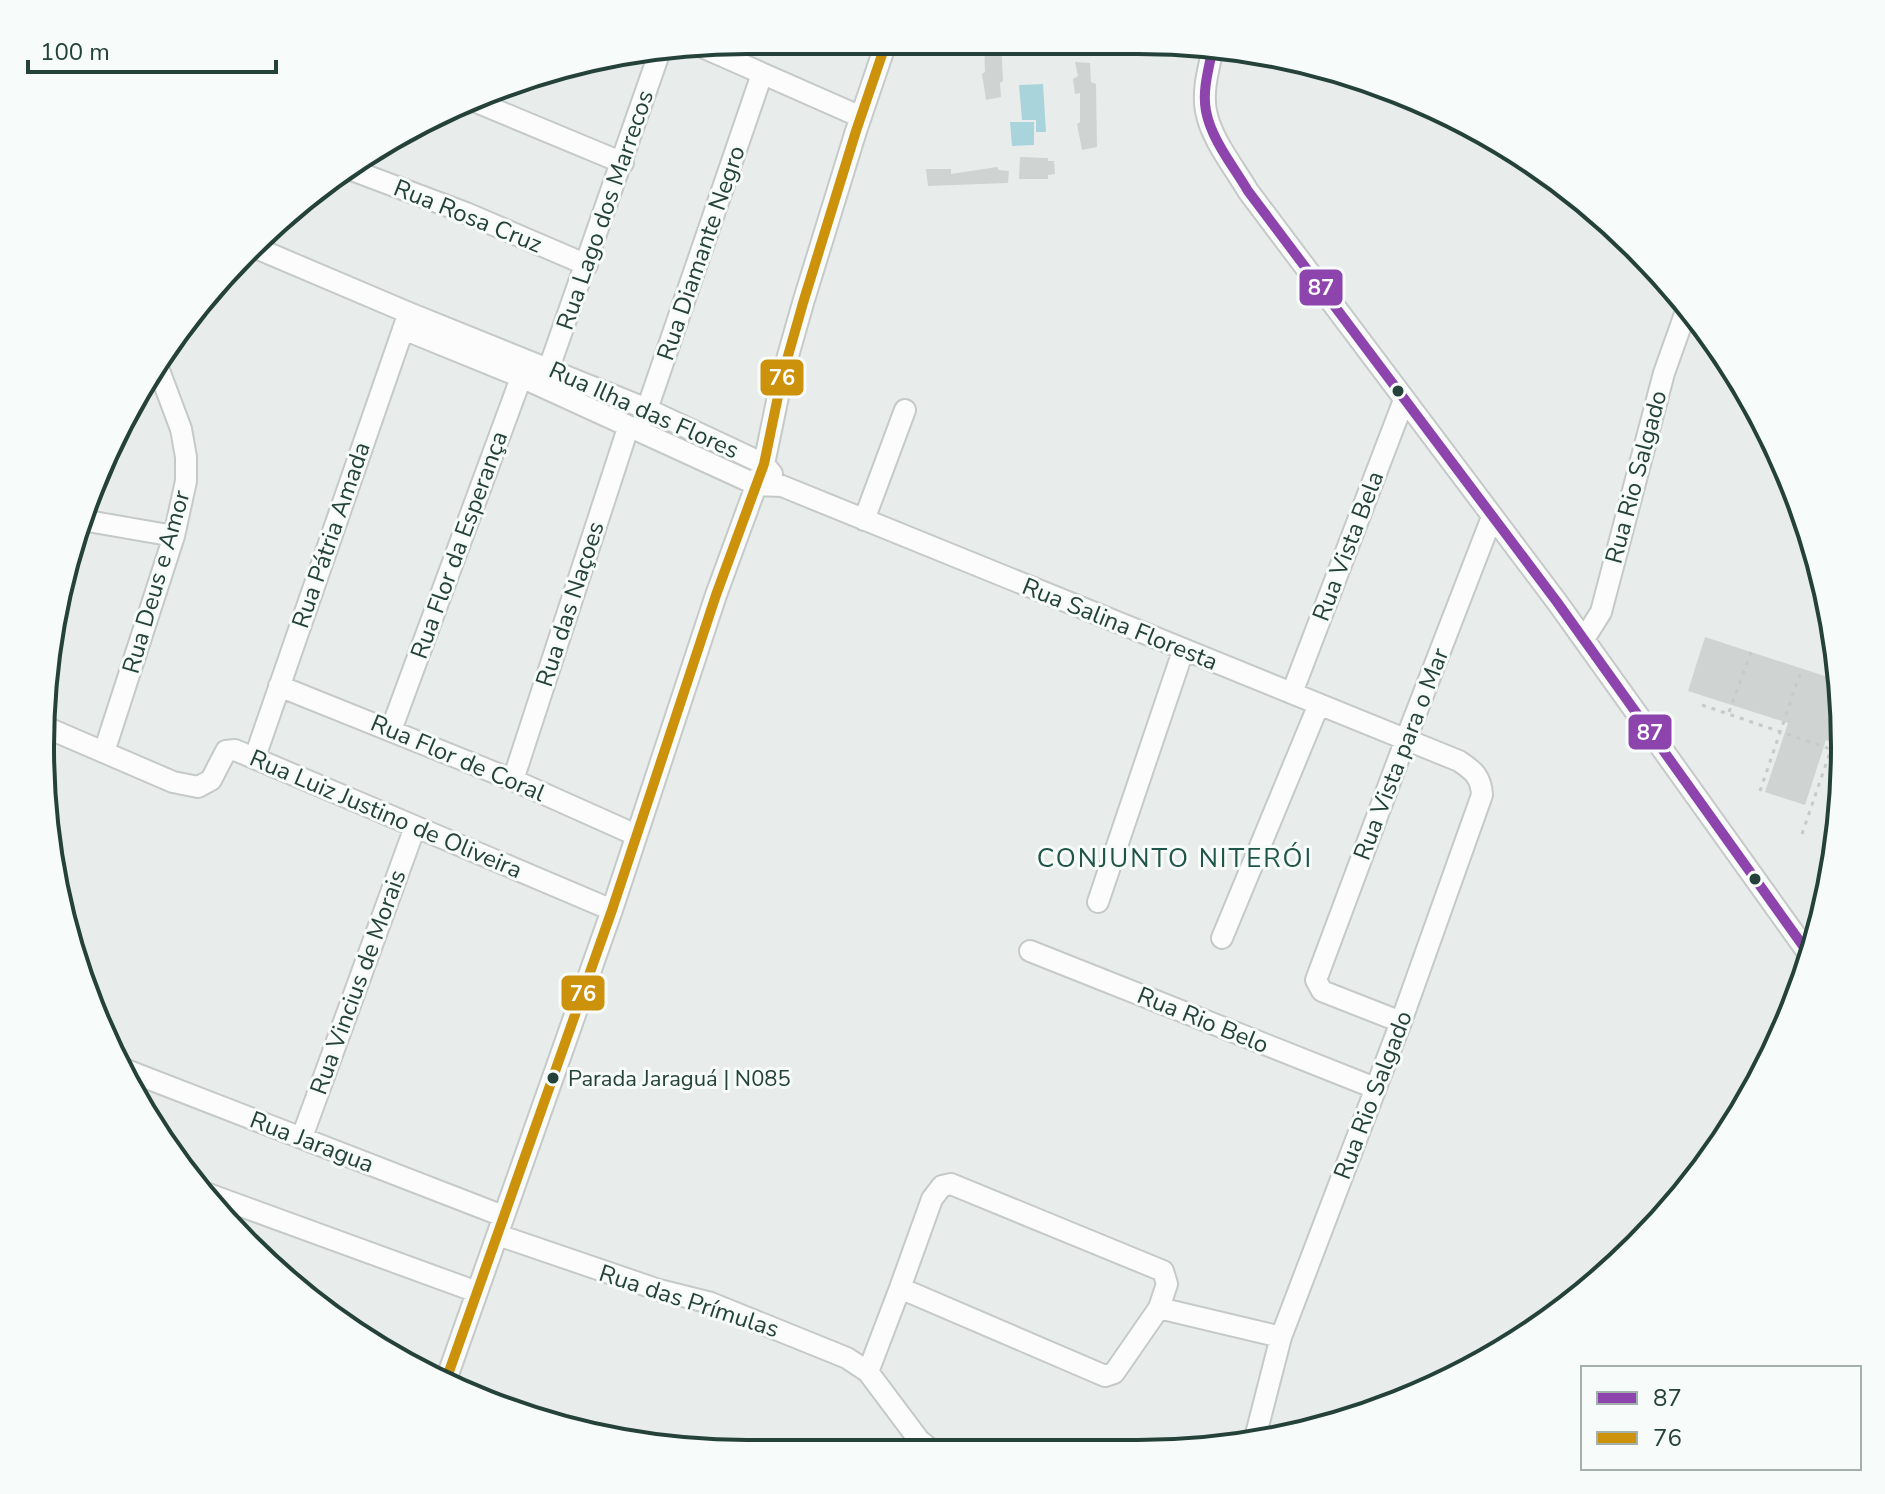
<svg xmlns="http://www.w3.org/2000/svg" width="1885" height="1494" viewBox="0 0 1885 1494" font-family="'Nunito Sans',sans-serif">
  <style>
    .water { fill: #a9d4db }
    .building { fill: #cfd4d2 }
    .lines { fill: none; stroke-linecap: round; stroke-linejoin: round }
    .street-casing { stroke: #c5cac8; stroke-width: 24 }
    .path { stroke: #c3ccca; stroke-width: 3; stroke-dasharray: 4 6; stroke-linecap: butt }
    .street { stroke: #fcfcfc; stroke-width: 20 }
    .bus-1-casing { stroke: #f7fbf9; stroke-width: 16 }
    .bus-2-casing { stroke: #f7fbf9; stroke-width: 16 }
    .bus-1 { stroke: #8e44ad; stroke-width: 10 }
    .bus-2 { stroke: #cd920c; stroke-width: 10 }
    .bus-dot { fill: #24423a; stroke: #f7fbf9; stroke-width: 3 }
    .labels { text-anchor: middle; stroke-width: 6; stroke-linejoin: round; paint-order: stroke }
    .bus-label { font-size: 22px; fill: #24423a; stroke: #f7fbf9; text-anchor: start }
    .street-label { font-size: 24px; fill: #24423a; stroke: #f7fbf9 }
    .neighbourhood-label { font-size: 26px; letter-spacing: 2px; fill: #1f5548; stroke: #f7fbf9 }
    .rim { fill: none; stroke: #24423a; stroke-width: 4 }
    .line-badge { stroke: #f7fbf9; stroke-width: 3 }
    .badge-label { font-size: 22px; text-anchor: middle; font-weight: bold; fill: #fff }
  </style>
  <rect width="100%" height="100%" fill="#e8edeb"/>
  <!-- water -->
  <path class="water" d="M1043 84 1046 132H1036V120H1022L1019 85Z
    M1010 122H1034V145L1012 146Z"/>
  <!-- building -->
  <path class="building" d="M984 41H1001L1003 81 1000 83 1001 97 986 100 982 74 985 72Z
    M1075 62 1090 63 1091 82 1096 84 1097 147 1082 150 1077 124 1080 122V93L1075 94 1073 79 1078 76Z
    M1020 157 1048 158V161H1054L1055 174 1048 175V179H1019Z
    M997 167 999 170 1009 171 1008 183 928 186 926 169H951V174Z
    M1705 637 1840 681 1842 745 1826 740 1805 805 1765 792 1788 723 1688 691Z"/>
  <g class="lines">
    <defs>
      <path id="street" d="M1130 44V41
        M700 46 861 117
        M1213 47C1209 68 1202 90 1206 111 1211 139 1234 167 1248 191L1557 602 1811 957
        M474 101 623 163
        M349 169 466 213 587 265
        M249 245 409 313 647 409 764 464 772 474
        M403 329 521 377 757 485 782 486 1459 761C1474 771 1481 777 1482 795L1401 1022 1281 1337 1255 1438
        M549 368 660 51
        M644 418 762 74
        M82 520 174 536
        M864 520 905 410
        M1584 639 1601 612 1664 373 1685 314
        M279 686 513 780 636 835
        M1292 693 1404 400
        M43 726 173 782 198 787 211 780 226 751 235 750 612 910
        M391 730 525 367
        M104 752 174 536 186 481V457L181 429 157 365
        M255 757 407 318
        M513 780 628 428
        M1098 902 1183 651
        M1222 938 1319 704
        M1030 951 1375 1088
        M1401 1022 1322 991 1316 980 1406 739 1492 517
        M121 1068 503 1216
        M302 1137 415 827
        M200 1191 477 1292
        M498 1235 659 1290 711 1303 847 1358 868 1372 919 1440 935 1453
        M900 1288 932 1199 942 1186 951 1184 1163 1271 1167 1284 1159 1308 1281 1337
        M868 1372 900 1288 1105 1376 1114 1373 1159 1308
        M445 1383 612 910 716 595 764 464 782 377 803 303 856 131 887 40"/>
    </defs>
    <!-- street casing -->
    <use href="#street" class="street-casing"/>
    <!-- path -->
    <path class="path" d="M1702 705 1842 753
      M1729 712 1751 652
      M1760 791 1802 668
      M1802 834 1841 720"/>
    <!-- street -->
    <use href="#street" class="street"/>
    <defs>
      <path id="bus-1" d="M1213 47C1209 68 1202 90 1206 111 1211 139 1234 167 1248 191L1557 602 1811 957"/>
      <path id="bus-2" d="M445 1383 612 910 716 595 764 464 782 377 803 303 856 131 887 40"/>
    </defs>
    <!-- bus-1 casing -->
    <use href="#bus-1" class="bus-1-casing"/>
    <!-- bus-2 casing -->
    <use href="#bus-2" class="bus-2-casing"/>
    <!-- bus-1 -->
    <use href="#bus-1" class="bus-1"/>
    <!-- bus-2 -->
    <use href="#bus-2" class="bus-2"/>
  </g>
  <!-- markers -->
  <g class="bus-dot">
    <circle cx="1398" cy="391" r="7"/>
    <circle cx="1755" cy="879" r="7"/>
    <circle cx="553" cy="1078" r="7"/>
  </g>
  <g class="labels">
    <!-- bus labels -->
    <g class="bus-label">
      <text x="568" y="1086">Parada Jaraguá | N085</text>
    </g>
    <!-- street labels -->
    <g class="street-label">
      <text transform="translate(605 210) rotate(-71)" y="8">Rua Lago dos Marrecos</text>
      <text transform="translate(468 216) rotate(22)" y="8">Rua Rosa Cruz</text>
      <text transform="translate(701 253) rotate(-71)" y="8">Rua Diamante Negro</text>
      <text transform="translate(644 410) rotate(24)" y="8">Rua Ilha das Flores</text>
      <text transform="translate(1636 477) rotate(-75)" y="8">Rua Rio Salgado</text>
      <text transform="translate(331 535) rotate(-71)" y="8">Rua Pátria Amada</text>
      <text transform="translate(459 545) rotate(-70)" y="8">Rua Flor da Esperança</text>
      <text transform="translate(1348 546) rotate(-69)" y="8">Rua Vista Bela</text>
      <text transform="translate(156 582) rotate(-74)" y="8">Rua Deus e Amor</text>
      <text transform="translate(570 604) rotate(-72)" y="8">Rua das Naçoes</text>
      <text transform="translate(1120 624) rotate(22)" y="8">Rua Salina Floresta</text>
      <text transform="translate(1401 754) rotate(-69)" y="8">Rua Vista para o Mar</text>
      <text transform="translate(458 758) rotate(23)" y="8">Rua Flor de Coral</text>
      <text transform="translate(386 814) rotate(23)" y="8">Rua Luiz Justino de Oliveira</text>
      <text transform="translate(358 982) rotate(-70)" y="8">Rua Vincius de Morais</text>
      <text transform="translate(1203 1020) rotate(22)" y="8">Rua Rio Belo</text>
      <text transform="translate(1373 1095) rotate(-69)" y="8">Rua Rio Salgado</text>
      <text transform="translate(312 1142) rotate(21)" y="8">Rua Jaragua</text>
      <text transform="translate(689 1301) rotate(18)" y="8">Rua das Prímulas</text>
    </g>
    <!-- neighbourhood labels -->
    <g class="neighbourhood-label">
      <text x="1175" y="867">CONJUNTO NITERÓI</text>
    </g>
  </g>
  <!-- crop -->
  <path d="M0 0H1885V1494H0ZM747 54H1138A693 693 0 0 1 1831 747V747A693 693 0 0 1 1138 1440H747A693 693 0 0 1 54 747V747A693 693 0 0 1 747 54Z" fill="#f7fbf9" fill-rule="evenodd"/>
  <path class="rim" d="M747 54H1138A693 693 0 0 1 1831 747V747A693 693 0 0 1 1138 1440H747A693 693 0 0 1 54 747V747A693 693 0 0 1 747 54Z"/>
  <g class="line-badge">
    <rect x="1298" y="268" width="46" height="39" rx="8" fill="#8e44ad"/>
    <rect x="759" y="358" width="46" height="39" rx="8" fill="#cd920c"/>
    <rect x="1627" y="713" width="46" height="38" rx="8" fill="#8e44ad"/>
    <rect x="560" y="974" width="46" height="38" rx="8" fill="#cd920c"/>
  </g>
  <g class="badge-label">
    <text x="1321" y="295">87</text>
    <text x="782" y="385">76</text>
    <text x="1650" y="740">87</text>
    <text x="583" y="1001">76</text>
  </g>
  <!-- legend -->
  <rect x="1581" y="1366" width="280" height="104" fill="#f7fbf9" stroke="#a3b1ad" stroke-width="2"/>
  <rect x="1597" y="1392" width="40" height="12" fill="#8e44ad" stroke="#a3b1ad" stroke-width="2"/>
  <text x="1653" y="1406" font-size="24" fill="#24423a">87</text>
  <rect x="1597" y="1432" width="40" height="12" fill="#cd920c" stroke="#a3b1ad" stroke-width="2"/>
  <text x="1653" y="1446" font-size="24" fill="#24423a">76</text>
  <!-- scale -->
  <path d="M28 60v12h248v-12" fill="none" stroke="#24423a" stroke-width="4"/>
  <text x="40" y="60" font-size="24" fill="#24423a" stroke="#f7fbf9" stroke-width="6" paint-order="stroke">100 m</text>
</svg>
